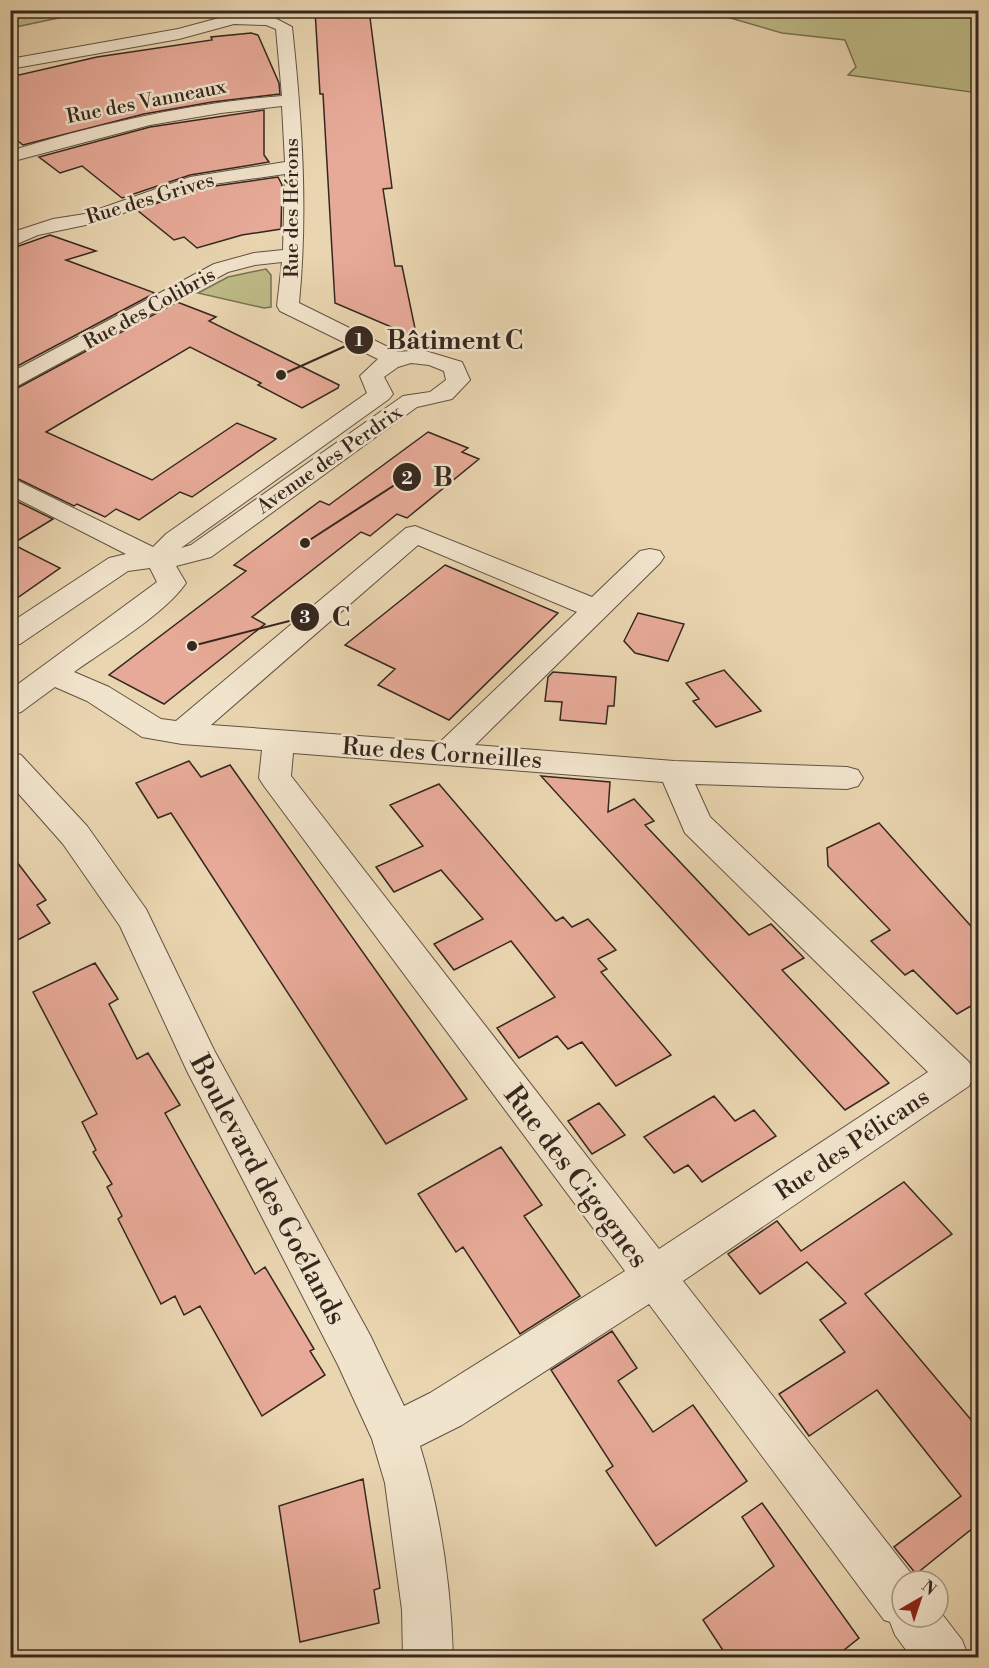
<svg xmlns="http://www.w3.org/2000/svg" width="989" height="1668" viewBox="0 0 989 1668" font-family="'Libre Bodoni',serif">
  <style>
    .green { fill: #bdbb87; stroke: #797153; stroke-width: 1.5 }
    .building { fill: #e7aa98; stroke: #35271f; stroke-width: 1.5 }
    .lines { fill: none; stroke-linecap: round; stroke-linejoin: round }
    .minor-casing { stroke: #625243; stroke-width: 2 }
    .minor { fill: #f1e4cc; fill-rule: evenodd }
    .labels { text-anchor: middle; stroke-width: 5; stroke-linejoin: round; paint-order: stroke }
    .far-street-label { font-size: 20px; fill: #35271f; stroke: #f1e4cc }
    .street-label { font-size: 24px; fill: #35271f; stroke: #f1e4cc }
    .near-street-label { font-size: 28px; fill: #35271f; stroke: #f1e4cc }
    .leader { fill: none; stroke: #35271f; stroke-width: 2 }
    .callout-dot { fill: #35271f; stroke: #f1e4cc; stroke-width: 2 }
    .mark-label { font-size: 18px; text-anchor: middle; font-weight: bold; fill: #fff }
    .callout-label { font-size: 26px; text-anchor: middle; font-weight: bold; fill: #35271f; stroke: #f1e4cc; stroke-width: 5; stroke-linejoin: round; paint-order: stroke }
  </style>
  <rect width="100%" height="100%" fill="#e9d5b0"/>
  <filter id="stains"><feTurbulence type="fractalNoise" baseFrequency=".00333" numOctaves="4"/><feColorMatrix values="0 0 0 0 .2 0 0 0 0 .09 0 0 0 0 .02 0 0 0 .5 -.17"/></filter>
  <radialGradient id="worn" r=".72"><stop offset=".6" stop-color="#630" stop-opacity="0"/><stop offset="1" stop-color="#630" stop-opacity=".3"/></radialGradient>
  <!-- green -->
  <path class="green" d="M11 10H92V11L11 28Z
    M706 11H978V93L848 75 856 67 845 40 782 33Z
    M266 269 271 275V307L264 308 198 293 228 277Z"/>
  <!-- building -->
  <path class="building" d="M315 10H369L392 188 383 189 395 266H402L417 338 335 303 323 94H320Z
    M251 33 258 35 279 83 280 94 212 102 144 114 23 145 10 135V77L97 57 212 40 211 37Z
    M264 110V155L269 162 190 175 122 198 82 166 60 173 39 157 150 127Z
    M278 177 282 185 281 229 242 235 197 248 184 237 174 240 137 210 201 188Z
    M50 235 96 251 66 260 155 293 10 370V249Z
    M177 302 216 317 209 321 339 385 338 388 302 408 258 385 261 383 190 347 46 432 152 480 237 423 276 439 192 497 180 492 139 520 116 509 105 517 77 504 74 506 10 475V392Z
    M428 432 468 448 462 452 479 459 407 518 397 514 370 536 361 532 252 617 265 624 164 704 109 675 246 571 234 565 320 501 329 505Z
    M10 498 53 519 12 544 60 568 10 603Z
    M445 565 558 613 449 720 378 685 395 669 345 645Z
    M638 613 684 624 668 661 635 653 624 641Z
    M724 670 761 711 716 727 693 701 699 699 686 683Z
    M553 672 616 677 614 706H608L606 724 560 720 562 702 545 701 548 677Z
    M189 761 201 777 230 765 467 1099 386 1144 171 813 158 818 136 783Z
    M541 776 610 782 608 812 634 799 654 821 645 825 749 935 771 924 804 958 782 970 889 1083 845 1110Z
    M439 784 556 921 563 917 572 927 588 919 616 950 598 959 607 969 601 972 671 1055 616 1086 582 1042 568 1049 557 1036 519 1058 497 1028 555 997 511 941 454 970 434 944 483 919 441 870 394 892 376 867 423 846 390 805Z
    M879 823 978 934V1002L957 1014 913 970 905 975 871 941 890 930 828 866 827 848Z
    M10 853 46 900 37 905 50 923 10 944Z
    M95 963 118 999 109 1004 137 1059 148 1053 180 1105 165 1113 255 1274 265 1267 314 1349 310 1351 325 1375 262 1416 200 1306 184 1315 175 1296 161 1304 118 1219 122 1216 107 1187 112 1184 93 1152 96 1150 82 1122 97 1114 33 992Z
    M714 1096 735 1121 754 1110 776 1136 702 1182 688 1165 674 1173 644 1137Z
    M599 1103 625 1135 592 1154 568 1121Z
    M501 1147 542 1205 524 1216 580 1296 520 1334 463 1247 456 1252 418 1194Z
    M904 1182 952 1234 865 1294 978 1428V1524L916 1574 894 1547 961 1496 877 1390 809 1436 779 1394 845 1352 820 1320 846 1303 807 1262 760 1294 728 1254 777 1221 801 1251Z
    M612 1331 637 1368 618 1381 653 1432 693 1405 747 1481 656 1546 606 1471 613 1466 551 1370Z
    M363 1479 380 1588 374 1590 379 1623 300 1642 279 1506Z
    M762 1503 859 1638 834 1658H728L703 1620 774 1566 742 1517Z"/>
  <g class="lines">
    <defs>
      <path id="minor" d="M234 14 269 15 292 27C302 119 308 211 299 303L398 352 422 350 462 362 470 380 452 399 417 407 211 557 176 566 186 583C165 614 106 649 74 672L109 687 161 719 176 721 406 528 415 526 592 597 640 551 650 549 660 551 664 557 660 563 475 745 674 761 847 767 858 770 863 778 858 786 847 789 695 784 710 817 969 1062 975 1074 969 1086 683 1281 917 1581H902V1617H938V1609L962 1640 969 1658H912L895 1635 890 1622 884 1620 649 1304 462 1425 420 1446C441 1514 451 1587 453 1658H403L402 1610 385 1483 372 1439 338 1365 187 1071 120 926 63 844 10 784V752L21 755 87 826 146 909 214 1050 370 1335 404 1406 430 1393 625 1271 264 786 259 778 262 750 182 744 142 737 87 701 55 687 21 712 10 715V690L157 582 150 568 128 571 20 644 10 646V623L109 558 126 554 10 495V477L153 547 166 534 367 393 360 376 378 359 280 311 277 306 282 262 255 265 228 272 10 390V373L214 264 254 253 283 250 285 174 200 186 95 223 38 235 10 247V233L53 219 85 214 190 177 285 162 282 106 221 113 150 125 10 162V151C99 124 189 103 282 96L276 29 266 25 234 24 179 39 10 69V59L178 29ZM411 363 429 365 444 371 446 380 430 392 403 396 191 545 181 548 389 399 393 394 384 377 398 367ZM418 545 577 612 440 742 211 725ZM293 753 663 782 685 833 928 1072 659 1249 291 776Z"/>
    </defs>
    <!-- minor casing -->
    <use href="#minor" class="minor-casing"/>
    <!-- minor -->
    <use href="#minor" class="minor"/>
  </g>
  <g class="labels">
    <!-- far-street labels -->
    <g class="far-street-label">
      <text transform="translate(146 101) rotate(-11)" y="7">Rue des Vanneaux</text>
      <text transform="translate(150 198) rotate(-17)" y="7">Rue des Grives</text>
      <text transform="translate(291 208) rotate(-90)" y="7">Rue des Hérons</text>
      <text transform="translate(149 308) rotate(-29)" y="7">Rue des Colibris</text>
      <text transform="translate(329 459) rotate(-35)" y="7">Avenue des Perdrix</text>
    </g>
    <!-- street labels -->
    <g class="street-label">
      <text transform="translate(442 753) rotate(4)" y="8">Rue des Corneilles</text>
      <text transform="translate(852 1144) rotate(-34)" y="8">Rue des Pélicans</text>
    </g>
    <!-- near-street labels -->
    <g class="near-street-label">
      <text transform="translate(577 1176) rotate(53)" y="10">Rue des Cigognes</text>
      <text transform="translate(269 1189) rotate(62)" y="10">Boulevard des Goélands</text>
    </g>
  </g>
  <!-- callouts -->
  <path class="leader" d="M281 375L359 340M305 543L407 477M192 646L305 617"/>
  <g class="callout-dot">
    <circle cx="281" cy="375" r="6"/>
    <circle cx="305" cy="543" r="6"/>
    <circle cx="192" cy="646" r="6"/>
    <circle cx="359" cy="340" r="15"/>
    <circle cx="407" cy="477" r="15"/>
    <circle cx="305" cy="617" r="15"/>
  </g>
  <g class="mark-label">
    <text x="359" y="346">1</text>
    <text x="407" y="484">2</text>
    <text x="305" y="623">3</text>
  </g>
  <g class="callout-label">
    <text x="455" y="349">Bâtiment C</text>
    <text x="443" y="486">B</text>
    <text x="341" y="626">C</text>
  </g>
  <!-- margin -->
  <rect width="989" height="1668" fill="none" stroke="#e9d5b0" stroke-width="36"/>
  <rect x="12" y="12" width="965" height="1644" fill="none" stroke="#35271f" stroke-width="3"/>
  <rect x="18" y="18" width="953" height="1632" fill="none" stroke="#35271f" stroke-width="1.5"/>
  <!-- north arrow -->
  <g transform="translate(920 1599) rotate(39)"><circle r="28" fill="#f1e4cc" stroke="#a69887" stroke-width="1.5"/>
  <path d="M0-4.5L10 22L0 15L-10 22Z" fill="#8f2418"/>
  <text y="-9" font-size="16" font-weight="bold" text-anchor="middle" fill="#35271f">N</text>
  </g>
  <rect width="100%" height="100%" filter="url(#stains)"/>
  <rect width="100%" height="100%" fill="url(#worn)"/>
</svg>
